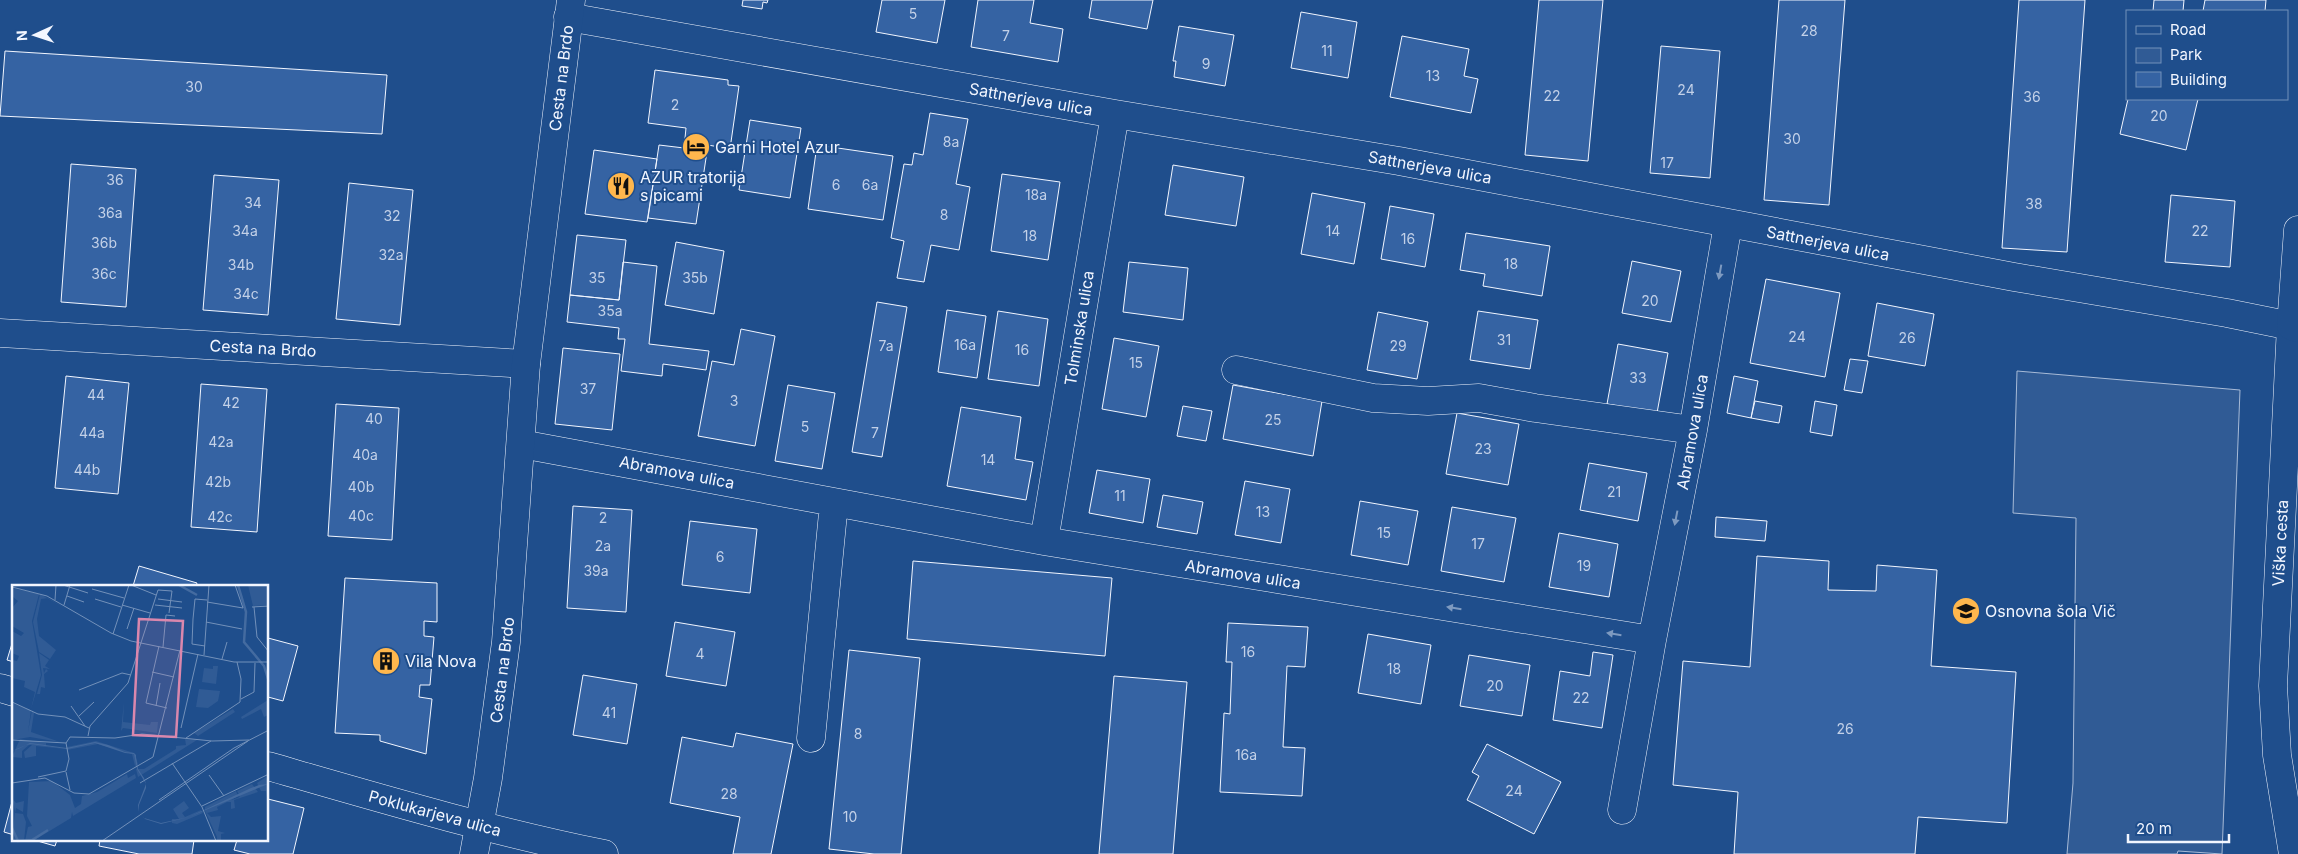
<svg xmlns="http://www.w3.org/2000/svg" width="2298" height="854" viewBox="0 0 2298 854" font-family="Inter,sans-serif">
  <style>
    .green { fill: #305b95; stroke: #a8bbd7 }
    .building { fill: #3563a3; stroke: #f2f6ff }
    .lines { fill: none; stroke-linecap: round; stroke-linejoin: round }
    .minor-casing { stroke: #f2f6ff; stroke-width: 29 }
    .tertiary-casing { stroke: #f2f6ff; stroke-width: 29 }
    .minor { stroke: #1f4e8c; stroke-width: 28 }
    .tertiary { stroke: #1f4e8c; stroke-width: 28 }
    .oneway { fill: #7e9ac0 }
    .labels { text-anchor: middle; stroke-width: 4; stroke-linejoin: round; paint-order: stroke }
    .number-label { font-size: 14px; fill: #c3d1e8 }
    .street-label { font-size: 16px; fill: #f2f6ff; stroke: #1f4e8c }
    .poi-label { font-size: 16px; fill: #f2f6ff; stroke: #1f4e8c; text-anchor: start }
    .inset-river { fill: none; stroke: #446ba0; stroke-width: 2.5 }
    .inset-road { fill: none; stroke: #7391ba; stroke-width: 1 }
    .view { fill: #da87ad; fill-opacity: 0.15; stroke: #da87ad; stroke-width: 2.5 }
    .inset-edge { fill: none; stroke: #f2f6ff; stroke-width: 2.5 }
  </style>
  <rect width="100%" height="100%" fill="#1f4e8c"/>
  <!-- green -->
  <path class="green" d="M2017 371 2240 390 2222 854 2178 851 2177 854H2067L2073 783 2076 518 2013 513Z"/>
  <!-- building -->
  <path class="building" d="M743 0H768L767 3 763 2 762 9 742 6Z
    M882 0H945L937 43 876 32Z
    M978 0H1034L1030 23 1063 29 1058 62 971 47Z
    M1092 0H1153L1147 29 1089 18Z
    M1539 0H1603L1588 161 1525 155Z
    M1779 0H1845L1829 205 1764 200Z
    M2019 0H2085L2067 252 2002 248Z
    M2154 0H2184L2183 11H2153Z
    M2205 0H2266L2265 11H2203Z
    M1301 12 1357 22 1348 78 1291 68Z
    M1179 26 1234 35 1225 86 1174 77 1176 61H1173Z
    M1402 36 1469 49 1464 76 1478 79 1471 113 1390 97Z
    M1661 46 1720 51 1710 178 1650 173Z
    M5 51 387 75 382 134 0 116Z
    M655 70 728 80V85L739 86 730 149 708 145 696 224 648 218 659 145 684 148 686 128 648 123Z
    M2128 99H2198L2186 150 2120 134Z
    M930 113 968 119 956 184 970 187 959 250 931 245 924 282 897 278 904 241 891 238 904 164 912 165 914 153 923 155Z
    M750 120 801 128 790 198 739 190Z
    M817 145 893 156 883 220 808 209Z
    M594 150 657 159 647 222 585 214Z
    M71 164 136 169 126 307 61 302Z
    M1173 165 1244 177 1236 226 1165 215Z
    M1002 174 1060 182 1048 260 991 251Z
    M214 175 279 180 268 315 203 310Z
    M349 183 413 190 400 325 336 319Z
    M1312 193 1365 203 1354 264 1301 254Z
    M2171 195 2235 201 2230 267 2165 262Z
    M1390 206 1434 214 1425 267 1381 259Z
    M1466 233 1550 246 1542 296 1483 286 1485 274 1460 270Z
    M577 235 626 240 619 300 570 295Z
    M676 242 724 251 714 314 665 305Z
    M1632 261 1681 271 1671 322 1622 313Z
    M623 262 657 266 649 344 709 351 706 370 663 364 662 376 621 371 625 339H618L619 328 567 322 570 295 619 300Z
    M1129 262 1188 268 1183 320 1123 312Z
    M1766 279 1840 293 1825 377 1750 363Z
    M877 302 907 307 882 457 852 452Z
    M1877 303 1934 314 1925 366 1868 356Z
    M947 310 986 316 977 378 938 372Z
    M998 311 1048 319 1039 386 988 379Z
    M1478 311 1538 320 1530 369 1470 360Z
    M1378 312 1428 322 1417 379 1367 370Z
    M741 329 775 336 755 446 698 436 712 361 734 365Z
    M1114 338 1159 346 1146 417 1102 409Z
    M1618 344 1668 353 1657 413 1607 404Z
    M563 348 620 354 612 430 555 424Z
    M1850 359 1868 361 1862 393 1844 390Z
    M66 376 129 383 118 494 55 488Z
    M1734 376 1758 381 1751 418 1727 413Z
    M201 384 267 389 257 532 191 527Z
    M788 385 835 393 822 469 775 461Z
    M1233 385 1322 401 1313 456 1223 439Z
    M1755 401 1782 406 1779 423 1751 418Z
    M1815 401 1837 405 1832 436 1810 432Z
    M336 404 399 408 392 540 328 536Z
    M1183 406 1212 411 1206 441 1177 436Z
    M961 407 1021 417 1015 459 1033 462 1026 500 947 486Z
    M1457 413 1519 424 1508 485 1446 474Z
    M1589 463 1647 473 1638 521 1580 510Z
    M1097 470 1150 479 1143 523 1089 513Z
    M1245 481 1290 489 1281 543 1235 535Z
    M1163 495 1203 502 1197 534 1157 527Z
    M1360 501 1418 511 1408 565 1351 555Z
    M573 506 632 510 626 612 567 608Z
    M1452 507 1516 518 1504 582 1441 571Z
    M1716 517 1767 521 1765 541 1715 537Z
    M690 521 757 529 750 593 682 585Z
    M1559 533 1618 544 1609 597 1549 587Z
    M1757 556 1829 561 1828 590 1876 591 1877 565 1937 570 1931 666 2016 672 2007 823 1918 817 1915 854H1734L1738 792 1673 785 1683 661 1750 667Z
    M913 561 1112 578 1105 656 907 639Z
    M139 566 197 583 196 586H133Z
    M345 578 437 583V622L424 621V636L434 637 430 685H420L419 697 432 699 426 754 380 741V735L335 733Z
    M675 622 735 632 726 686 666 676Z
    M1228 623 1308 627 1305 667 1287 666 1283 747 1305 748 1302 796 1220 792 1224 713 1230 714 1232 662H1226Z
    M1368 634 1431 645 1421 704 1358 693Z
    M14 637V662L7 660Z
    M268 638 298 646 283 701 268 697Z
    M849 650 920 658 901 854H874L829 849Z
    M1593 652 1613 655 1602 728 1553 720 1560 671 1590 676Z
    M1469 655 1530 665 1522 716 1460 706Z
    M583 675 637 684 627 744 573 735Z
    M1114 676 1187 682 1173 854H1099Z
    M736 733 793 744 771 854H733L740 817 670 803 682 737 733 747Z
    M1487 744 1561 782 1534 834 1467 800 1479 776 1472 772Z
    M14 794V835L4 832Z
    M268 799 304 808 293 854H250L234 850 237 840H268Z
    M34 840H57L55 846Z
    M100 840H194L192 854H139L99 846Z"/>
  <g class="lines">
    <defs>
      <path id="minor" d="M568 17 1115 114 1399 161 2014 277 2227 313 2291 326 2273 686 2277 755 2293 854
        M0 333 526 364
        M1236 370 1373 398 1428 401 1479 398 1535 408 1693 430
        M521 444 1044 541 1652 640 1693 430 1728 224
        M1044 541 1115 114
        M0 688 14 692
        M811 738 834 503
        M268 766C379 798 490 831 604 854
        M1622 810 1652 640"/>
      <path id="tertiary" d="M2298 230 2291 326 2298 328
        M474 854 488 778 506 642 526 364 571 0"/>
    </defs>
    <!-- minor casing -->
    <use href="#minor" class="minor-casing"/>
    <!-- tertiary casing -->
    <use href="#tertiary" class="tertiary-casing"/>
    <!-- minor -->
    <use href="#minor" class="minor"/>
    <!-- tertiary -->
    <use href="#tertiary" class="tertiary"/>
  </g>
  <!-- one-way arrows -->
  <defs><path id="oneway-solid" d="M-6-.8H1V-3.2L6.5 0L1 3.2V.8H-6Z" transform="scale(1.25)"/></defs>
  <g class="oneway">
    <use href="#oneway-solid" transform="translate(1720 272) rotate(100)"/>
    <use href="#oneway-solid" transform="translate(1676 518) rotate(101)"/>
    <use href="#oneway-solid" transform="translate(1454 608) rotate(-171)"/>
    <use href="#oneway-solid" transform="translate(1614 634) rotate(-171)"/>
  </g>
  <!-- icons -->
  <defs>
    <symbol id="hotel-disc" viewBox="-11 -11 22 22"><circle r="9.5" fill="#ffb74d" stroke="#1f4e8c"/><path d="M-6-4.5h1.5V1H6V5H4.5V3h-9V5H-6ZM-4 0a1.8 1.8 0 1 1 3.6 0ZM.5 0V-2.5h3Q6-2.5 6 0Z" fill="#111"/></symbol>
    <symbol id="restaurant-disc" viewBox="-11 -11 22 22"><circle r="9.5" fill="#ffb74d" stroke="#1f4e8c"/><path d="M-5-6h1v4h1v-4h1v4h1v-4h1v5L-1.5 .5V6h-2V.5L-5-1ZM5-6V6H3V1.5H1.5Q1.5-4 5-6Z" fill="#111"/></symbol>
    <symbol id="school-disc" viewBox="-11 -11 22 22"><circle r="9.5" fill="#ffb74d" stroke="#1f4e8c"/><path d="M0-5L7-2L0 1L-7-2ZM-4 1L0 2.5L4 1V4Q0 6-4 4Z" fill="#111"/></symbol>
    <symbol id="building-disc" viewBox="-11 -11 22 22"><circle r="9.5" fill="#ffb74d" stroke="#1f4e8c"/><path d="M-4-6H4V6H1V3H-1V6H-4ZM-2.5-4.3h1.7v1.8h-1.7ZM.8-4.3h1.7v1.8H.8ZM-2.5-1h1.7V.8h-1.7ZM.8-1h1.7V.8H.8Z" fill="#111"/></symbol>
  </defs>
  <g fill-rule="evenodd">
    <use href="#hotel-disc" x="680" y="131" width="32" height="32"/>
    <use href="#restaurant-disc" x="605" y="170" width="32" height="32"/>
    <use href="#school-disc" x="1950" y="595" width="32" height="32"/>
    <use href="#building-disc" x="370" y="645" width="32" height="32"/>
  </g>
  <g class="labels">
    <!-- number labels -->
    <g class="number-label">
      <text x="913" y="19">5</text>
      <text x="1809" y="36">28</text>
      <text x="1006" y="41">7</text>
      <text x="1327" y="56">11</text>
      <text x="1206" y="69">9</text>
      <text x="1433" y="81">13</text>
      <text x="194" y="92">30</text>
      <text x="1686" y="95">24</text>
      <text x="1552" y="101">22</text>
      <text x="2032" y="102">36</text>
      <text x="675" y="110">2</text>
      <text x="2159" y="121">20</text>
      <text x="1792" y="144">30</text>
      <text x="951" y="147">8a</text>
      <text x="1667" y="168">17</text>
      <text x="115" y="185">36</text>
      <text x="836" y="190">6</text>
      <text x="870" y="190">6a</text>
      <text x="1036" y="200">18a</text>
      <text x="253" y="208">34</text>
      <text x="2034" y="209">38</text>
      <text x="110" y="218">36a</text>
      <text x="944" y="220">8</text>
      <text x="392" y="221">32</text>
      <text x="245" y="236">34a</text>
      <text x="1333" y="236">14</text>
      <text x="2200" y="236">22</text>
      <text x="1030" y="241">18</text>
      <text x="1408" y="244">16</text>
      <text x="104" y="248">36b</text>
      <text x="391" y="260">32a</text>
      <text x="1511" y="269">18</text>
      <text x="241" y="270">34b</text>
      <text x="104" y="279">36c</text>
      <text x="597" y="283">35</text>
      <text x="695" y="283">35b</text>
      <text x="246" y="299">34c</text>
      <text x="1650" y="306">20</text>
      <text x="610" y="316">35a</text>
      <text x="1797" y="342">24</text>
      <text x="1907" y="343">26</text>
      <text x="1504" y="345">31</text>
      <text x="965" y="350">16a</text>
      <text x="886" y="351">7a</text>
      <text x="1398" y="351">29</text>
      <text x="1022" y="355">16</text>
      <text x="1136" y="368">15</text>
      <text x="1638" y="383">33</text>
      <text x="588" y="394">37</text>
      <text x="96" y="400">44</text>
      <text x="734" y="406">3</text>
      <text x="231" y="408">42</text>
      <text x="374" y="424">40</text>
      <text x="1273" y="425">25</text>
      <text x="805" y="432">5</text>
      <text x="92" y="438">44a</text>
      <text x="875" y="438">7</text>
      <text x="221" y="447">42a</text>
      <text x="1483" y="454">23</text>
      <text x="365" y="460">40a</text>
      <text x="988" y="465">14</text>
      <text x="87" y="475">44b</text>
      <text x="218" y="487">42b</text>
      <text x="361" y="492">40b</text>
      <text x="1614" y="497">21</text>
      <text x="1120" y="501">11</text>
      <text x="1263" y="517">13</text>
      <text x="361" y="521">40c</text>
      <text x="220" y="522">42c</text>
      <text x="603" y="523">2</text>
      <text x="1384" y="538">15</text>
      <text x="1478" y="549">17</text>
      <text x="603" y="551">2a</text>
      <text x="720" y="562">6</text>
      <text x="1584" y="571">19</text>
      <text x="596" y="576">39a</text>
      <text x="1248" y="657">16</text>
      <text x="700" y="659">4</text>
      <text x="1394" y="674">18</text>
      <text x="1495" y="691">20</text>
      <text x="1581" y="703">22</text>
      <text x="609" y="718">41</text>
      <text x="1845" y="734">26</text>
      <text x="858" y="739">8</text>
      <text x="1246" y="760">16a</text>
      <text x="1514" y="796">24</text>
      <text x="729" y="799">28</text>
      <text x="850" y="822">10</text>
    </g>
    <!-- street labels -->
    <g class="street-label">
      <text transform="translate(561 78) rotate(-83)" y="6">Cesta na Brdo</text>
      <text transform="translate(1031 99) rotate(10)" y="6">Sattnerjeva ulica</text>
      <text transform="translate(1430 167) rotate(10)" y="6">Sattnerjeva ulica</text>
      <text transform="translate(1828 243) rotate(11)" y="6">Sattnerjeva ulica</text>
      <text transform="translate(1079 328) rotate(-81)" y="6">Tolminska ulica</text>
      <text transform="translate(263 348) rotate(3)" y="6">Cesta na Brdo</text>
      <text transform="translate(1692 432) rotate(-80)" y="6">Abramova ulica</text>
      <text transform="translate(677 472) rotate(11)" y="6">Abramova ulica</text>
      <text transform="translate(2280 543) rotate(-87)" y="6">Viška cesta</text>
      <text transform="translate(1243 574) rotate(9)" y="6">Abramova ulica</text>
      <text transform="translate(502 670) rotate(-83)" y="6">Cesta na Brdo</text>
      <text transform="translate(435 813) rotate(15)" y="6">Poklukarjeva ulica</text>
    </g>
    <!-- poi labels -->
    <g class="poi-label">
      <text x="715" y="153">Garni Hotel Azur</text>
      <text x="640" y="183">AZUR tratorija<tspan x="640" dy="18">s picami</tspan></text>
      <text x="1985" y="617">Osnovna šola Vič</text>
      <text x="405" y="667">Vila Nova</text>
    </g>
  </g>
  <!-- overview -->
  <g transform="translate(12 585)">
    <rect width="256" height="256" fill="#1f4e8c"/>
    <path d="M236 0H256V20L241 21ZM0 3 27 9 20 36 29 90 19 124 23 107 12 102 13 96 0 93V75L5 76 7 71 0 68V46L9 51 12 48 0 41V23L6 16 1 12ZM28 9 58 26 36 13 29 14 25 34 27 51 44 65 38 74 27 67 21 37ZM27 68 37 75 33 81 38 84 31 83 32 88 34 84 36 86 32 89 33 103 29 102 28 109H25L30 90ZM201 81H206L204 99 190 97 192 83 201 84ZM187 104 208 106 206 116 196 123 184 122ZM256 115V130L252 132 249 124 230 134 229 132ZM112 117 111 137 138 140 139 137H146L145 148 111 143 109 146ZM0 118 19 125 16 147 20 125 22 128 19 147 48 157 18 152 0 155ZM221 124 223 127 186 151 182 148ZM8 154 34 158V161L54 164 24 161V171L13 173 12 167 20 160H17L10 166V173L0 172ZM173 154 185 155 126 192 124 184H132L164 164V161L174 160ZM84 156 122 168 126 179 123 181 120 169 86 159 55 165V162ZM115 189 116 193 123 189 124 193 61 231 60 227 59 233 21 256H13L16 242 20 241 15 231 17 197 40 196 58 210 63 223 69 219 70 211 85 207ZM254 192 256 198V219L254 206H249L245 198ZM240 199 246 207 222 215 223 223 219 224V217H215L205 222 206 225 195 228 199 232 209 231 206 246 213 248 209 249V256H205V252L193 226V222L224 206 226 211 219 215 226 213 228 211 225 206ZM0 213 4 218 12 216 11 227 4 223 3 228 11 229 14 237 12 256H0L3 226ZM172 216 177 223 170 228 173 232 189 225 191 228 165 239 160 238V234H167L161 224Z" fill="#305b95"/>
    <path d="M83 157 96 160 113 167 122 168 124 170V172L126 184 132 193 134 199V203L127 220V227L132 233 149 238 177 232 239 203 247 200 256 199 177 232 149 239 133 234 127 227 126 220 134 199 125 184 122 169 113 168 83 158 55 164 19 159 14 160 6 164 0 166 14 160 18 158 55 163Z" fill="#446ba0"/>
    <path class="inset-river" d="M167 0 185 10M226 0 234 27 232 57 252 81 257 97M0 243 6 256 20 255 36 245"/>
    <path class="inset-road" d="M51 0 76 8M119 0 144 10M0 2 35 11 99 48 119 56 222 77H257M80 4 112 13M55 11 72 17M83 14 109 22M146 14 170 17M43 15 44 0M195 17 231 23 223 0M52 20 58 0M110 20 138 28M143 20 170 23M240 22 257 21M242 22 245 52 257 67M194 37 230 44M115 44 122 23M101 49 117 0M147 61 134 118 155 123M193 61 180 59 181 34 183 14 195 15M151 62 154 30 163 31M192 70 197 0M210 74 215 57M140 87 162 92M67 105 110 88 119 90M229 114 242 107 243 78M0 117 26 129 53 132 77 143M59 121 73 141M144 121 148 98M67 131 82 117M169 143 186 69M76 151 78 141 116 98 146 5 160 6 157 28M174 153 228 117 229 94 225 77M0 155 54 158M160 178 190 222 204 256M54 187 58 205M197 190 212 211M26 192 54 186 57 174 54 158 58 152 103 153 130 149 200 156 237 155M0 198 33 193 62 208 77 209 141 172 168 65M128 198 199 156M147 215 222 163 257 145M190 221 257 189M90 256 236 156"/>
    <path class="view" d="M127 34 171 36 164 152 121 150Z"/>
    <rect width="256" height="256" class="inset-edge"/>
  </g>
  <!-- legend -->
  <rect x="2126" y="10" width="162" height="90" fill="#1f4e8c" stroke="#7391ba"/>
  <rect x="2136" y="26" width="25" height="8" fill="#1f4e8c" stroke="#7391ba"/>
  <text x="2170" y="35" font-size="15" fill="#f2f6ff">Road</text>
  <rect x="2136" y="48" width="25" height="15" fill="#305b95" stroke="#7391ba"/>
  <text x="2170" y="60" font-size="15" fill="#f2f6ff">Park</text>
  <rect x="2136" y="72" width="25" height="15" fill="#3563a3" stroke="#7391ba"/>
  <text x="2170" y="85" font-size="15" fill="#f2f6ff">Building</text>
  <!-- north arrow -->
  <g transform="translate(35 35) rotate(267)" stroke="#1f4e8c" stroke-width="4" paint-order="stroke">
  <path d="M0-4L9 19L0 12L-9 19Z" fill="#f2f6ff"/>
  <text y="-8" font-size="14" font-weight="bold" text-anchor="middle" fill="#f2f6ff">N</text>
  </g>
  <!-- scale -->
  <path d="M2128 834v8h101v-8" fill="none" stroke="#f2f6ff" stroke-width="2.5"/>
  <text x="2136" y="834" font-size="15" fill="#f2f6ff" stroke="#1f4e8c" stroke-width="4" paint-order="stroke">20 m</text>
</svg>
